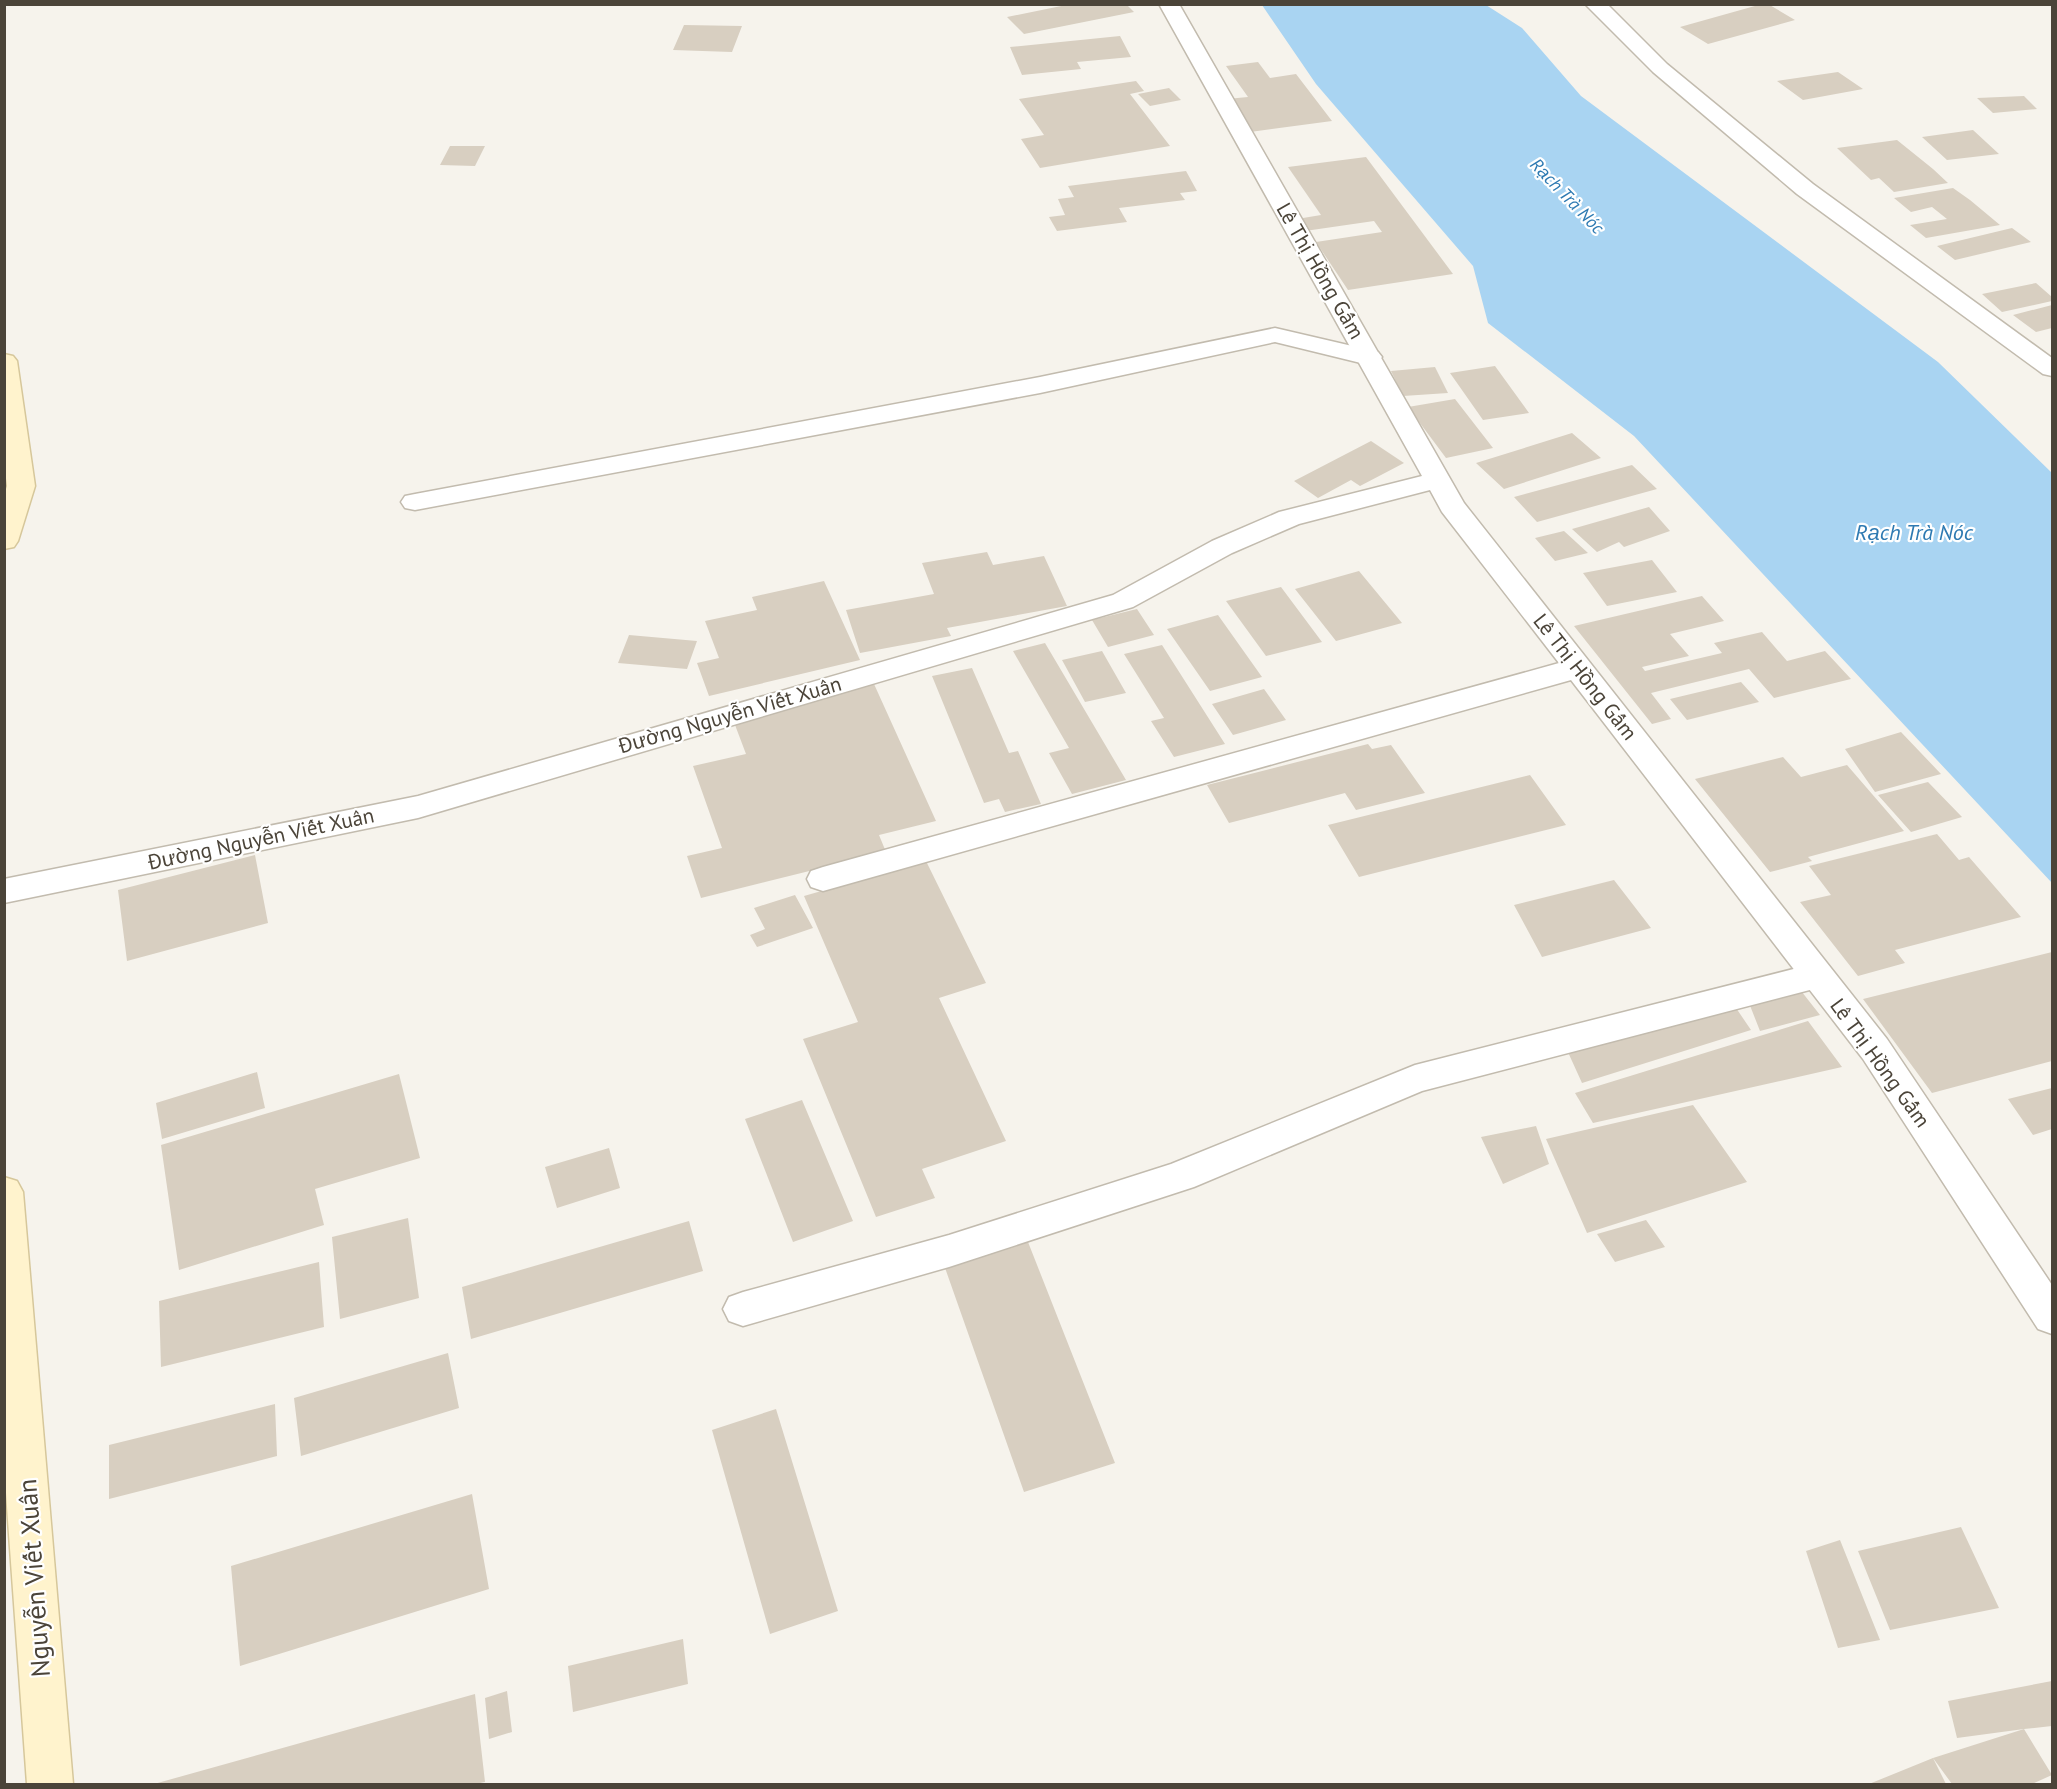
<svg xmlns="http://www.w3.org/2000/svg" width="2057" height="1789" viewBox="0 0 2057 1789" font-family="'PT Sans',sans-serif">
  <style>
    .water { fill: #a9d4f2 }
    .building { fill: #d8cfc1 }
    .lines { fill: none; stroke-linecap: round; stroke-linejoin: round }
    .lane-casing { stroke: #c2bbae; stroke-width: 3 }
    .street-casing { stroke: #c2bbae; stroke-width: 3 }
    .secondary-casing { stroke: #d6c79b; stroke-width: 3 }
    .lane { fill: #fff; fill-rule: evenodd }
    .street { fill: #fff; fill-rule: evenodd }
    .secondary { fill: #fff3cd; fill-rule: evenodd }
    .labels { text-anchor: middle; stroke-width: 4.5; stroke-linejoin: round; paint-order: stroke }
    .far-water-label { font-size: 18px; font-style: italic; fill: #2e7ab2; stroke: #fff }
    .street-label { font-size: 21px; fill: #4b4439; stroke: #fff }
    .water-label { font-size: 22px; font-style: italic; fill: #2e7ab2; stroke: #fff }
    .near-street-label { font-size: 26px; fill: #4b4439; stroke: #fff }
  </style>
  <rect width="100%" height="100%" fill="#f6f3ec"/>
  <!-- water -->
  <path class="water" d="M1262 5H1486L1522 28 1581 96 1938 362 2052 473V883L1634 436 1488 323 1473 266 1316 84Z"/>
  <!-- building -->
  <path class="building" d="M1071 4H1126L1134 12 1024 34 1007 17Z
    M1762 4H1768L1795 20 1708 44 1680 27Z
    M684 25 742 26 732 52 673 50Z
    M1120 36 1131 57 1077 62 1081 69 1022 75 1010 47Z
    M1258 62 1270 78 1296 74 1332 121 1250 132 1227 99 1248 97 1226 66Z
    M1838 72 1863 89 1803 100 1777 81Z
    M1136 81 1144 91 1130 94 1170 146 1040 168 1021 139 1044 135 1019 99Z
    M1169 88 1181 100 1150 106 1138 94Z
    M2024 96 2037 109 1993 113 1977 98Z
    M1973 130 1999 154 1947 160 1922 137Z
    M1897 140 1933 169 1948 183 1894 192 1879 178 1871 180 1837 148Z
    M450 146H485L475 166 440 165Z
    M1366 157 1453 274 1348 290 1316 242 1382 232 1374 221 1305 231 1297 219 1321 215 1288 167Z
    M1186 171 1197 191 1180 193 1185 200 1119 208 1127 222 1057 231 1049 217 1065 215 1058 199 1074 197 1068 186Z
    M1953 188 1970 200 2000 225 1926 238 1910 225 1947 219 1932 207 1911 212 1894 198Z
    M2012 228 2031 242 1955 260 1937 246Z
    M2036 283 2052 297V301L2002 312 1982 294Z
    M2052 305V328L2036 332 2013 315Z
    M1495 366 1529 413 1483 420 1450 373Z
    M1435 367 1448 393 1403 396 1391 371Z
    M1455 399 1493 448 1446 458 1408 407Z
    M1572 433 1601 458 1504 489 1476 463Z
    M1371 441 1404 463 1360 486 1351 480 1318 498 1294 481Z
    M1632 465 1657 489 1537 522 1514 497Z
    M1649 507 1670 531 1624 547 1619 542 1597 552 1572 529Z
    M1564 531 1588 553 1555 561 1535 538Z
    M987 552 993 565 1044 556 1067 606 947 628 951 636 860 653 846 610 934 594 922 563Z
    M1652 560 1677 592 1607 606 1583 573Z
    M1359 571 1402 623 1336 641 1295 589Z
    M824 581 860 660 709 696 697 663 719 658 705 621 757 610 752 597Z
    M1281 587 1322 642 1266 656 1226 601Z
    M1702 596 1724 621 1670 634 1689 656 1642 667 1645 671 1722 653 1714 643 1762 632 1787 661 1825 651 1851 679 1774 698 1749 669 1651 693 1671 719 1652 724 1574 626Z
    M1137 609 1154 635 1108 647 1092 620Z
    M1218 615 1262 677 1210 691 1167 629Z
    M629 635 697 641 687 669 618 663Z
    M1045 643 1126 780 1072 794 1049 753 1069 748 1013 651Z
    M1162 645 1225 744 1174 757 1151 721 1164 718 1124 654Z
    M1102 651 1126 693 1085 702 1062 660Z
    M972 668 1009 753 1018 751 1041 804 1005 812 999 799 984 803 932 676Z
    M1741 682 1759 702 1687 720 1670 699Z
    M874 684 936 821 879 835 886 852 701 898 687 856 722 848 693 766 746 754 732 717Z
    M1264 689 1286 720 1233 735 1212 704Z
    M1901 732 1941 774 1875 792 1845 749Z
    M1368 744 1372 749 1391 745 1425 793 1356 810 1345 793 1229 823 1207 785Z
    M1783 757 1801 777 1847 765 1904 831 1808 857 1812 861 1770 872 1695 779Z
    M1530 775 1566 825 1359 877 1328 825Z
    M1928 782 1962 817 1911 832 1878 795Z
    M1937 834 1959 860 1969 857 2021 917 1895 950 1905 963 1858 976 1800 902 1831 895 1809 866Z
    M255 855 268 923 127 961 118 890Z
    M926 861 986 983 939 998 1006 1141 922 1169 935 1198 876 1217 803 1039 858 1022 804 896Z
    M1614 880 1651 928 1542 957 1514 905Z
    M795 895 813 928 757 947 750 935 765 929 754 908Z
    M2052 952V1061L1932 1093 1863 999Z
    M1798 987 1820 1015 1760 1031 1749 1003Z
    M1734 1005 1751 1030 1582 1083 1567 1050Z
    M1808 1021 1842 1067 1593 1123 1575 1093Z
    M257 1072 265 1108 162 1139 156 1103Z
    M399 1074 420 1158 315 1189 324 1225 179 1270 161 1145Z
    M2052 1088V1129L2033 1135 2008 1099Z
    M802 1100 853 1221 793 1242 745 1119Z
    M1693 1105 1747 1182 1587 1233 1546 1139Z
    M1536 1126 1549 1164 1503 1184 1481 1137Z
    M609 1148 620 1188 557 1208 545 1167Z
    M408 1218 419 1298 340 1319 332 1237Z
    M1646 1220 1665 1247 1615 1262 1597 1234Z
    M689 1221 703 1271 471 1339 462 1287Z
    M1028 1242 1115 1463 1024 1492 944 1265Z
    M319 1262 324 1327 161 1367 159 1301Z
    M448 1353 459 1408 301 1456 294 1398Z
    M275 1404 277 1456 109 1499V1445Z
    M776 1409 838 1611 770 1634 712 1430Z
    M472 1494 489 1589 240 1666 231 1566Z
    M1961 1527 1999 1608 1890 1630 1858 1551Z
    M1840 1540 1880 1640 1838 1648 1806 1551Z
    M683 1639 688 1684 573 1712 568 1666Z
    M2052 1681V1726L2024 1729 2052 1775 2032 1784H1952L1933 1758 1946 1784H1869L1933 1758 2024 1729 1957 1738 1948 1701Z
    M507 1691 512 1732 489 1739 485 1698Z
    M475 1694 485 1782 475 1784H154Z"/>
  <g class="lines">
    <defs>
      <path id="lane" d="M1275 328 1378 352 1382 357 1378 362 1369 365 1275 342 1040 393 415 510 405 508 401 502 405 496 415 494 1040 377Z
        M1817 963 1829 967 1834 976 1829 985 1422 1091 1194 1187 949 1267 743 1326 729 1321 723 1309 729 1297 743 1292 949 1235 1171 1164 1415 1065Z"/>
      <path id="street" d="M1159 4H1179L1464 503 1887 1039 2052 1285V1334L2038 1329 1863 1059 1571 680 823 891 811 887 807 879 811 871 823 867 1559 663 1442 512 1430 490 1299 524 1232 553 1133 607 418 818 4 903V879L418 796 1113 595 1212 541 1279 512 1422 476Z
        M1585 4H1607L1667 64 1813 184 2052 358V376L2043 374 1797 194 1653 72Z"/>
      <path id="secondary" d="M4 354 13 356 17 361 35 486 18 541 14 547 4 549V495L7 486 4 463Z
        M4 1177 17 1181 23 1192 73 1784H27L4 1465Z"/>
    </defs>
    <!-- lane casing -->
    <use href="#lane" class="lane-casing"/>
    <!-- street casing -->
    <use href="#street" class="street-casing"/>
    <!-- secondary casing -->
    <use href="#secondary" class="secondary-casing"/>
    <!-- lane -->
    <use href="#lane" class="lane"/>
    <!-- street -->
    <use href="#street" class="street"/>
    <!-- secondary -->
    <use href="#secondary" class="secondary"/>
  </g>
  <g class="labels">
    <!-- far-water labels -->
    <g class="far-water-label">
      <text transform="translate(1567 196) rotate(46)" y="6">Rạch Trà Nóc</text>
    </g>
    <!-- street labels -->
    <g class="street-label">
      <text transform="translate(1320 271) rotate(60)" y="7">Lê Thị Hồng Gấm</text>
      <text transform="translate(1585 677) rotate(52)" y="7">Lê Thị Hồng Gấm</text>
      <text transform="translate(730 715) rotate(-16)" y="7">Đường Nguyễn Viết Xuân</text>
      <text transform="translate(261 839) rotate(-12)" y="7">Đường Nguyễn Viết Xuân</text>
      <text transform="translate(1880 1063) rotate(54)" y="7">Lê Thị Hồng Gấm</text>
    </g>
    <!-- water labels -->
    <g class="water-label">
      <text x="1914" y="540">Rạch Trà Nóc</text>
    </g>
    <!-- near-street labels -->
    <g class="near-street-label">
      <text transform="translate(34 1578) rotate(-94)" y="9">Nguyễn Viết Xuân</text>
    </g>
  </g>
  <!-- border -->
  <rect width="2057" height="1789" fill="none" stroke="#4b4439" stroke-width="12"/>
</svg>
